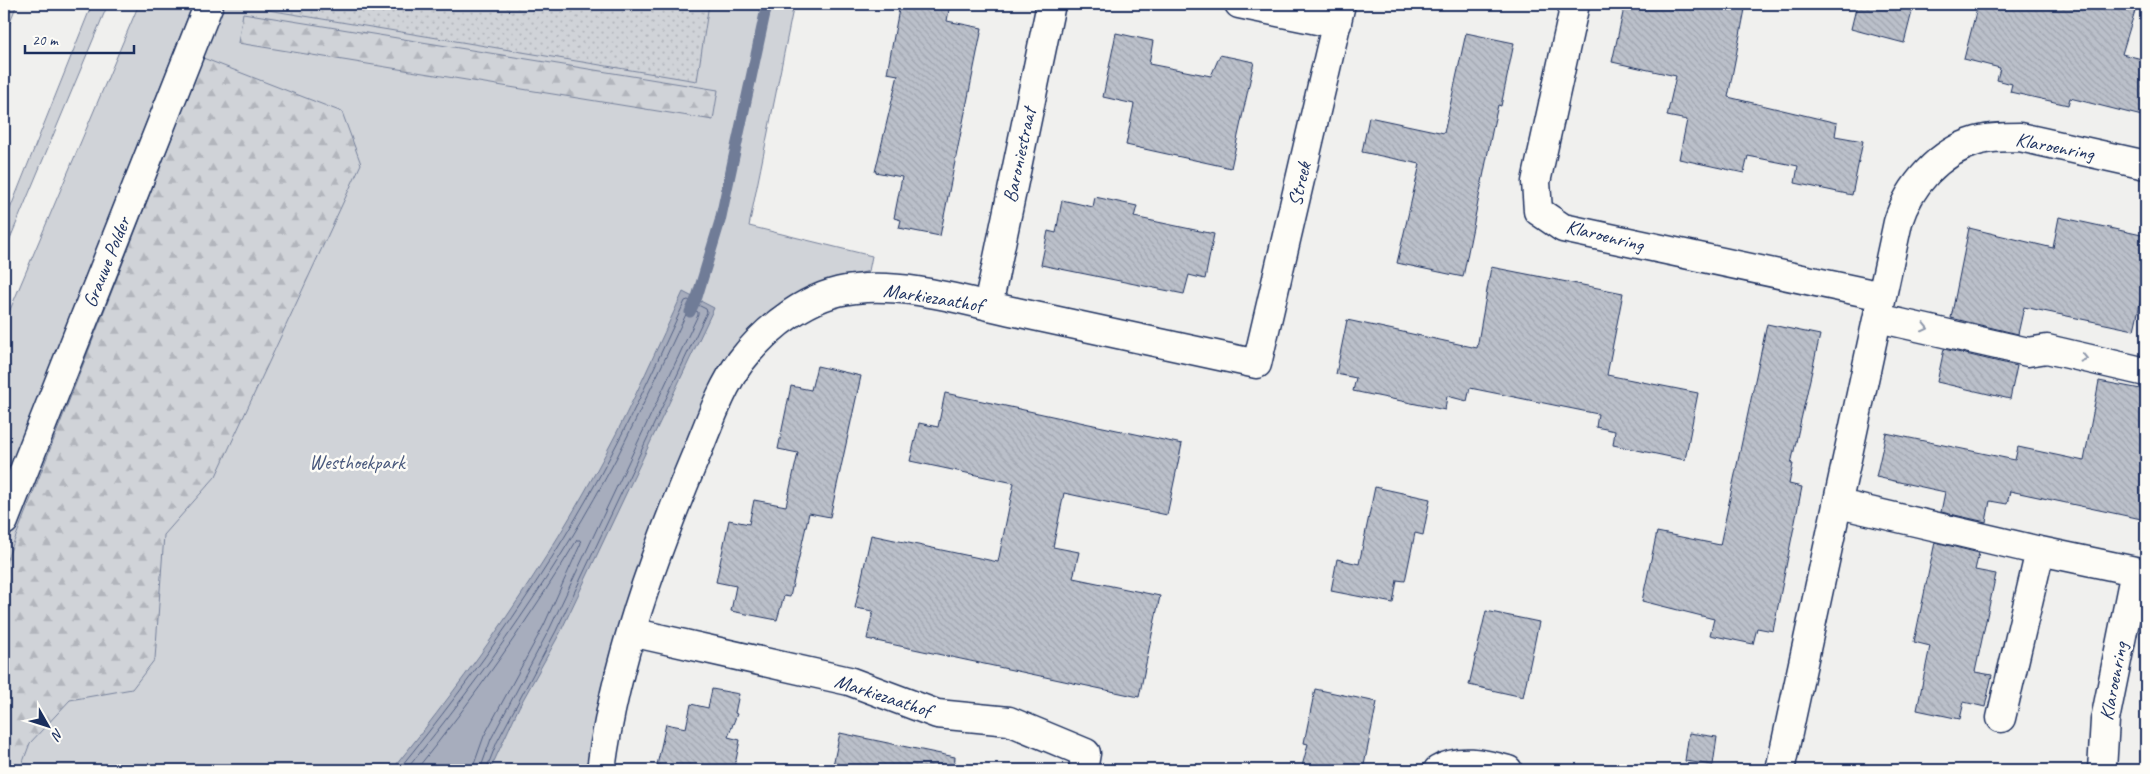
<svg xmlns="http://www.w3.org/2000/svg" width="2150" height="774" viewBox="0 0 2150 774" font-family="Caveat,sans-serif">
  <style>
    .green { fill: #d0d3d8; stroke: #76819b }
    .forest { fill: url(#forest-firs); stroke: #76819b }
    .garden { fill: url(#garden-dots); stroke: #76819b }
    .water { fill: #a7adbd; stroke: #6f7b97 }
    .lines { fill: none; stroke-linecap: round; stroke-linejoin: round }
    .shore { stroke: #536184; stroke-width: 1 }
    .stream { stroke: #6f7b97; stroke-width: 11 }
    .building { fill: url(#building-back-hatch); stroke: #1b2f5e }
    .minor-casing { stroke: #1b2f5e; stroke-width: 31 }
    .minor { stroke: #fdfcf7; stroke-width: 28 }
    .oneway { stroke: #8c96aa }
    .labels { text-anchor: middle; stroke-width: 5; stroke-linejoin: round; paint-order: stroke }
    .street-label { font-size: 20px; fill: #1b2f5e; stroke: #fdfcf7 }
    .park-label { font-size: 20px; fill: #48587c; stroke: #fdfcf7 }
  </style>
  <defs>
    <pattern id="forest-firs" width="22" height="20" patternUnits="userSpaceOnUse" patternTransform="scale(1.25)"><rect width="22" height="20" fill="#d0d3d8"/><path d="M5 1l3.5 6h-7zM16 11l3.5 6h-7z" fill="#b2b5bc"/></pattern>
    <pattern id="garden-dots" width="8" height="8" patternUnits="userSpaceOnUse" patternTransform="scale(1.25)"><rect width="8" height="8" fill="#d0d3d8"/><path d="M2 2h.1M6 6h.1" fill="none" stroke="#b2b5bc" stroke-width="1.8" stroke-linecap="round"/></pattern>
    <pattern id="building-back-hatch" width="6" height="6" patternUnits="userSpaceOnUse" patternTransform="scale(1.25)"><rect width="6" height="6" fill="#bbc0ca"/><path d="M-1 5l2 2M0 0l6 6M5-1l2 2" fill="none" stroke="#a0a5b0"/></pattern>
  </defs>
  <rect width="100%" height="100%" fill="#f0f0ee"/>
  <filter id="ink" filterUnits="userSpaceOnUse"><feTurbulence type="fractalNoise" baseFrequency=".02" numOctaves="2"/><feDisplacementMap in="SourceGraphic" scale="10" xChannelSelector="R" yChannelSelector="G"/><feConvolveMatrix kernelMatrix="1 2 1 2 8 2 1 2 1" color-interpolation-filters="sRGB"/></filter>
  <g filter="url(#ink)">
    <!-- green -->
    <path class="green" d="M4 4H17L4 37Z
      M92 4H108L4 253V224Z
      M139 4H193L4 482V324Z
      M210 4H794L749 226 872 256 869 271C809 286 778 295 738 345L590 770H4V532Z"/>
    <!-- forest -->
    <path class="forest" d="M243 13 718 90 713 120 238 43Z
      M203 58 342 112 361 164 216 476 164 535 155 659 132 689 70 700 30 743 20 770H4V567Z"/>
    <!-- garden -->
    <path class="garden" d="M269 4H709L697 81 268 10Z"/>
    <!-- water -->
    <path class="water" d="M683 292 714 308 560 633 519 707 490 770H392C472 671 546 566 606 453 634 401 658 346 683 292Z"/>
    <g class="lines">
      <!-- shore -->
      <path class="shore" d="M398 770C478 672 552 567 611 455 638 404 661 353 685 301L688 300 706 309 707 312 556 631 497 742 486 770
        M406 770C485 673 559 568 617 457 642 408 665 359 688 310L691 309 698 312V315L550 628 491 739 480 770
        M416 770C475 697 528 621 577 540H580L581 543 544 625 484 736 472 770"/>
      <!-- stream -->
      <path class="stream" d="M690 312 697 297 720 221 767 4"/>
    </g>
    <!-- building -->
    <path class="building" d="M900 4H950L947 21 982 28 940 236 899 228 901 220 894 218 902 177 875 172 898 75 887 73Z
      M1625 4H1746L1728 97 1837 123 1835 136 1863 141 1852 195 1795 183 1798 166 1748 156 1744 173 1679 159 1687 120 1667 116 1676 76 1612 62Z
      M1857 4H1914L1904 43 1851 29Z
      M1978 4H2137L2122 54 2146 60V99L2142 116 2070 98 2068 105 2010 92 2012 84 1997 80 2000 68 1964 59Z
      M1116 33 1153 41 1149 64 1211 76 1220 55 1254 62 1231 168 1126 145 1134 104 1103 97Z
      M1466 33 1514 43 1501 106 1498 105 1493 127 1463 277 1397 263 1420 164 1362 152 1369 117 1444 133Z
      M1095 197 1137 206 1134 217 1214 234 1205 279 1189 275 1184 294 1041 265 1048 231 1056 233 1062 200 1093 207Z
      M2059 217 2146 236V277L2134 330 2024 307 2018 334 1951 318 1969 228 2053 248Z
      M1491 267 1623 293 1607 375 1698 393 1685 460 1613 445 1615 431 1596 427 1598 414 1470 388 1467 401 1447 396 1445 410 1353 391 1356 378 1336 374 1347 320 1477 348Z
      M1767 324 1820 335 1791 464H1793L1789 484 1802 487 1773 631 1757 628 1753 644 1710 635 1714 619 1642 601 1657 532 1720 545Z
      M1944 349 2017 366 2010 399 1937 382Z
      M817 366 861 376 830 517 809 513 790 597 784 596 777 620 731 611 736 586 716 582 729 520 749 524 754 500 786 506 798 453 778 449 791 386 811 390Z
      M2099 381 2146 390V520L2010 491 2007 504 1990 501 1986 522 1941 512 1945 492 1876 477 1886 433 2015 460 2018 447 2084 461Z
      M945 393 1182 444 1167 515 1064 493 1053 547 1079 552 1073 578 1160 596 1139 697 867 639 873 611 855 608 871 535 998 562 1014 483 910 461 919 423 938 427Z
      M1375 487 1430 499 1423 535 1415 533 1405 581 1397 580 1393 603 1331 591 1337 559 1359 564Z
      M1935 542 1979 553 1975 570 1996 574 1975 672 1992 675 1985 707 1964 702 1960 719 1917 710 1930 646 1914 642Z
      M1486 611 1539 622 1523 697 1469 685Z
      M712 689 739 694 735 713 737 714 728 737 740 740 734 770H656L666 724 686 728 691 704 708 708Z
      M1315 689 1377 702 1363 770H1301L1308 744 1304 743Z
      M840 733 955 757 954 770H832Z
      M1689 733 1717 737 1713 765 1685 761Z"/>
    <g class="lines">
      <defs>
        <path id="minor" d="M1239 4 1337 24
          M1575 4 1536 182 1538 211 1563 228 1882 296
          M988 306 1051 4
          M1878 318 2028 352 2047 349 2146 372
          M1839 504 2040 551 2135 571 2105 720 2102 770
          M4 521 209 4
          M631 632 849 681 937 714 1009 721 1086 753 1083 770
          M2001 718 2040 551
          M601 770C615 661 654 555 696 455 709 424 721 388 741 361 768 326 810 293 855 289 908 283 964 301 1016 312 1096 329 1176 347 1257 364L1341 4
          M1438 770C1460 757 1485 764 1508 770
          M1780 770 1898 222C1909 186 1939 152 1977 141 1990 137 2006 137 2020 137L2146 165"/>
      </defs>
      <!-- minor casing -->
      <use href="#minor" class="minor-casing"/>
      <!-- minor -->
      <use href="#minor" class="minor"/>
    </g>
    <!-- one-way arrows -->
    <defs><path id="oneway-chevron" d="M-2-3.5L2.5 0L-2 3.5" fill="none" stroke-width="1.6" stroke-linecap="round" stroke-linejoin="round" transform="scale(1.25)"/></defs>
    <g class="oneway">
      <use href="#oneway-chevron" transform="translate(1925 328) rotate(13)"/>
      <use href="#oneway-chevron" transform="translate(2084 358) rotate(13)"/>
    </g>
  </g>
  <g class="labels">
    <!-- street labels -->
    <g class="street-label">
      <text transform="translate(2055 146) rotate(11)" y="7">Klaroenring</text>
      <text transform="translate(1019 155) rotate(-78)" y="7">Baroniestraat</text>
      <text transform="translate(1299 184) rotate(-77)" y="7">Streek</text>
      <text transform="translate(1605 235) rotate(14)" y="7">Klaroenring</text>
      <text transform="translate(106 262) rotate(-68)" y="7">Grauwe Polder</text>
      <text transform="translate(933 297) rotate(9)" y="7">Markiezaathof</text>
      <text transform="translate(2113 681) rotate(-79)" y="7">Klaroenring</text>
      <text transform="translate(883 695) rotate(18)" y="7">Markiezaathof</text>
    </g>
    <!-- park labels -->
    <g class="park-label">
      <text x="357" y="469">Westhoekpark</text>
    </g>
  </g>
  <!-- margin -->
  <rect width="2150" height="774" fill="none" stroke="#fdfcf7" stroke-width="20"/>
  <rect x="10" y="10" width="2130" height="754" fill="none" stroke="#1b2f5e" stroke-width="2" filter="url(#ink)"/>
  <!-- north arrow -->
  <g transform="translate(48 726) rotate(129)" stroke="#fdfcf7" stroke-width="4" paint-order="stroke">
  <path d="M0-4L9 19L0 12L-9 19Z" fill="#1b2f5e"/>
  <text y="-8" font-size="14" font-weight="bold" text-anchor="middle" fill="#1b2f5e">N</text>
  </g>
  <!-- scale -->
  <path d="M25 45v8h109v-8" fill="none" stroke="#1b2f5e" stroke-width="2.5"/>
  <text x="32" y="45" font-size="15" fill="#1b2f5e" stroke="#fdfcf7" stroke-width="4" paint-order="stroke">20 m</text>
</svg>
